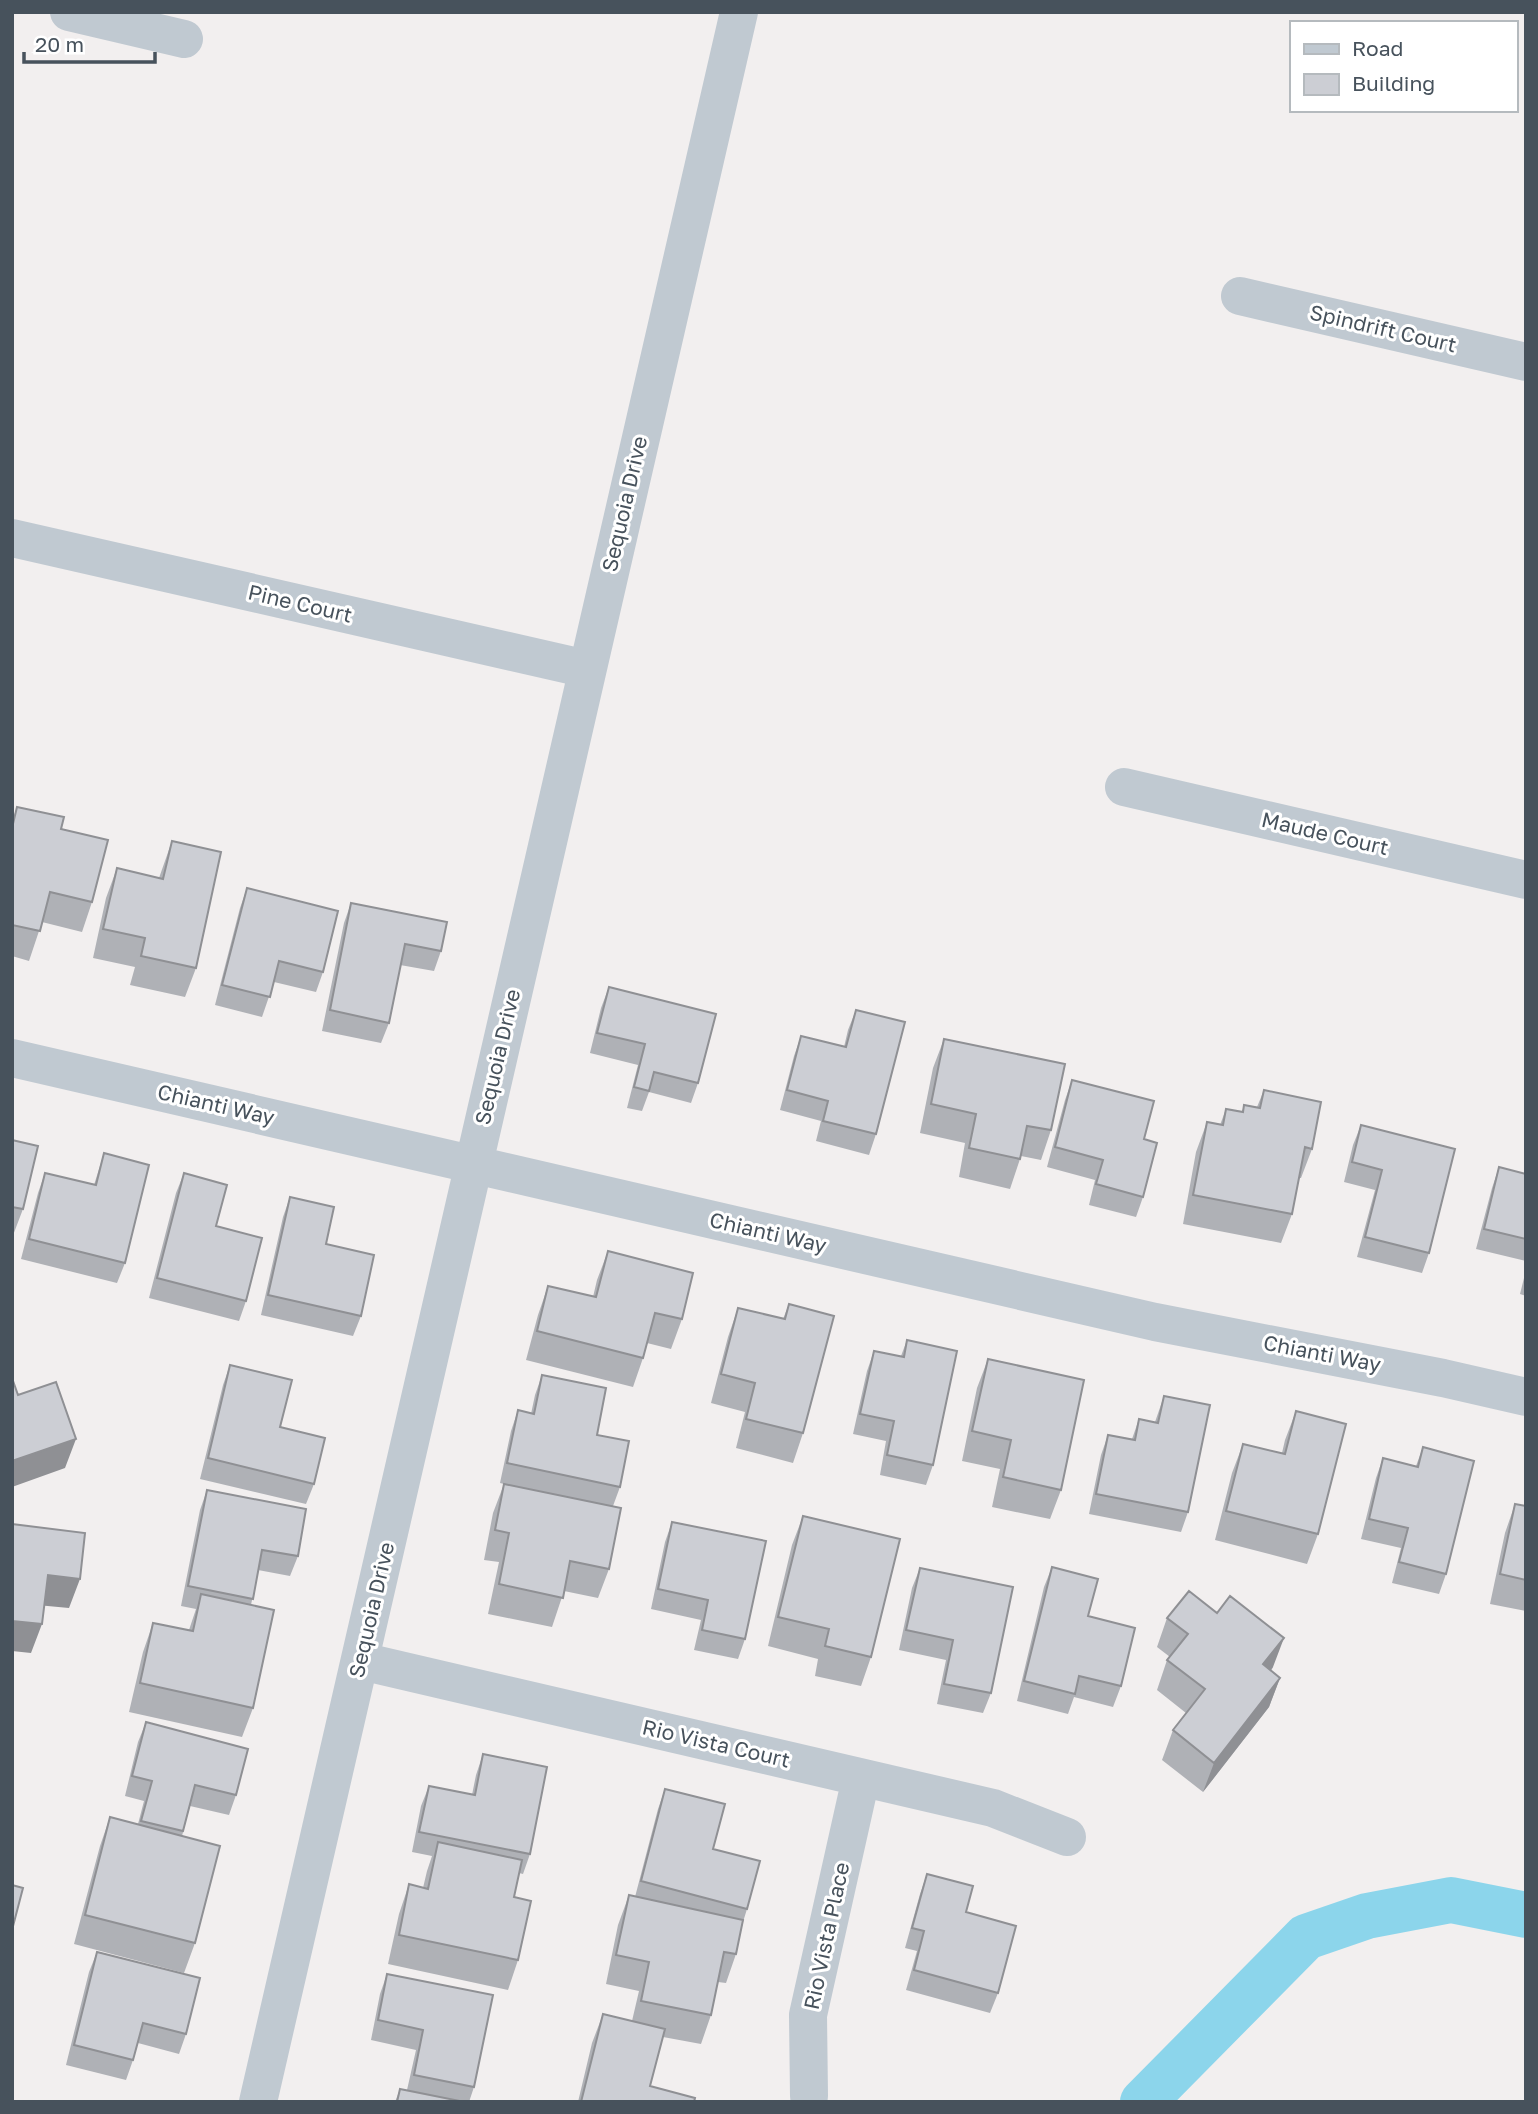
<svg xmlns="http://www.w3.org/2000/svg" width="1538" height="2114" viewBox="0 0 1538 2114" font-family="'Golos Text',sans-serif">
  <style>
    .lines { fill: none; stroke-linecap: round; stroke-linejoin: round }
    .canal { stroke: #8cd5eb; stroke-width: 46 }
    .minor { stroke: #c0c9d1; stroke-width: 38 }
    .wall { fill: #afb1b6 }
    .shaded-wall { fill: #8f9094 }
    .building { fill: #ccced4; stroke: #8f9094; stroke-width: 2 }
    .labels { text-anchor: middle; stroke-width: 6; stroke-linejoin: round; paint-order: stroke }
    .street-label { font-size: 21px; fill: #47525c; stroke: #fff }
  </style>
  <rect width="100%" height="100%" fill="#f2efef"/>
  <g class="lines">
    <!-- canal -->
    <path class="canal" d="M1143 2102 1306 1937 1367 1916 1451 1900 1526 1915"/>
    <!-- minor -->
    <path class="minor" d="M69 12 184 39
      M1240 296 1526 362
      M12 538 587 669
      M1124 787 1526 880
      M12 1058 1155 1322 1443 1378 1526 1397
      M361 1661 993 1808 1067 1837
      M809 2096 808 2015 861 1778
      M258 2102 739 12"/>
  </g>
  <!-- wall -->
  <path class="wall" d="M17 807 61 829 92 902 82 932 42 922 29 961 12 956V821Z
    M172 841 196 968 185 997 130 985 135 967 93 958 106 898 117 868 159 878Z
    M247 888 323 972 316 992 274 982 262 1017 215 1005 240 908Z
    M351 903 441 951 434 971 400 965 389 1023 381 1043 322 1031 344 923Z
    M609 987 698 1083 691 1103 649 1092 642 1111 627 1108 638 1065 590 1053 601 1008Z
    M856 1010 876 1134 869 1155 816 1141 821 1121 780 1110 794 1056 801 1036 844 1047 848 1030Z
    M944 1039 1051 1130 1041 1160 1021 1156 1010 1189 959 1177 965 1143 920 1133 933 1068Z
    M1072 1080 1144 1139 1143 1197 1136 1217 1089 1205 1095 1180 1047 1167 1065 1100Z
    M1264 1090 1312 1149 1301 1178H1299L1292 1214 1281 1243 1183 1224 1196 1152 1207 1122 1220 1125 1226 1109 1242 1112 1244 1105 1257 1107Z
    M1361 1125 1429 1253 1422 1273 1357 1257 1375 1190 1344 1182 1353 1145Z
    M12 1140 23 1209 12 1238Z
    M104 1153 125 1263 117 1283 21 1259 38 1193 45 1173 94 1185Z
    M1499 1167 1526 1174V1261L1476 1249 1492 1188Z
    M184 1173 216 1226 246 1301 239 1321 149 1298 176 1193Z
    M290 1197 326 1244 361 1316 353 1336 261 1315 283 1217Z
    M608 1251 682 1319 671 1349 647 1343 643 1358 633 1387 526 1360 538 1315 548 1286 593 1297 597 1280Z
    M1526 1270V1296L1520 1294Z
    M789 1304 803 1433 793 1463 736 1448 745 1412 711 1403 728 1337 738 1308 783 1319Z
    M907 1340 933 1465 926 1485 880 1475 886 1441 853 1434 867 1371 874 1351 901 1356Z
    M988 1359 1061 1490 1050 1519 992 1507 1000 1469 962 1461 977 1388Z
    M230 1365 280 1427 314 1484 306 1504 200 1479 223 1385Z
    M542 1375 597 1435 620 1487 613 1506 609 1569 598 1598 564 1591 552 1627 488 1614 499 1562 484 1560 493 1513 504 1484 500 1483 511 1431 518 1410 531 1414 535 1395Z
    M1164 1396 1188 1512 1181 1532 1089 1514 1101 1455 1108 1435 1132 1439 1139 1419 1155 1422Z
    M1296 1411 1318 1534 1307 1564 1215 1540 1232 1473 1243 1444 1282 1453 1285 1440Z
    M1423 1447 1446 1574 1439 1594 1392 1583 1401 1548 1361 1539 1376 1478 1383 1458 1416 1466Z
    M207 1490 298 1556 290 1576 258 1570 251 1605 253 1708 242 1737 129 1712 143 1652 153 1623 189 1630 196 1609 181 1606 200 1510Z
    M1515 1504 1526 1506V1611L1490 1604 1505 1533Z
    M803 1516 871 1657 861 1686 815 1676 818 1659 768 1646 792 1545Z
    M672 1522 745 1639 738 1659 694 1650 701 1620 651 1609 665 1542Z
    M1052 1567 1088 1616 1121 1686 1113 1707 1074 1697 1068 1714 1017 1701 1044 1587Z
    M920 1568 991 1693 983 1713 937 1704 946 1660 899 1650 912 1588Z
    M1167 1618 1273 1667 1271 1671 1280 1678 1269 1707 1203 1792 1162 1760 1173 1730 1186 1713 1157 1690 1167 1660 1170 1657 1157 1647Z
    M146 1722 236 1795 229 1815 190 1806 182 1836 195 1943 184 1973 74 1944 100 1846 110 1817 138 1824 144 1801 125 1796 138 1742Z
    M483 1754 530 1854 523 1874 519 1873 514 1897 518 1960 508 1990 388 1964 399 1914 409 1884 423 1888 427 1871 432 1856 412 1852 421 1806 429 1786 472 1795 476 1775Z
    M665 1789 713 1849 747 1909 743 1922 736 1954 726 1983 718 1982 711 2015 701 2044 663 2037 650 2086 694 2102H578L592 2043 603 2014 632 2021 639 1991 606 1984 618 1925 629 1895 635 1897 658 1809Z
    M927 1874 966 1912 998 1993 990 2013 906 1990 917 1951 905 1948 920 1894Z
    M97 1952 186 2034 179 2054 138 2043 133 2060 126 2080 66 2065 89 1972Z
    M387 1974 474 2087 469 2102H395L400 2089 407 2090 416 2050 371 2040 380 1994Z"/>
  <!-- shaded-wall -->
  <path class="shaded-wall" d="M76 1439 65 1468 12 1487V1461Z
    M48 1575 80 1579 69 1608 37 1605Z
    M12 1621 42 1624 31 1653 12 1651Z
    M1284 1638 1273 1667 1252 1694 1263 1664Z
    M1280 1678 1269 1707 1203 1792 1214 1763Z"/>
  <!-- building -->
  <path class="building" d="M17 807 64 817 61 829 108 840 92 902 50 892 40 931 12 925V828Z
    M172 841 221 852 196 968 141 956 145 938 103 929 117 868 163 879Z
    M247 888 338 911 323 972 279 961 270 997 222 985Z
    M351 903 447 922 441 951 405 944 389 1023 330 1010Z
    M609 987 716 1014 698 1083 654 1072 649 1091 634 1087 645 1044 597 1033Z
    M856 1010 905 1022 876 1134 823 1121 828 1101 787 1090 801 1036 846 1047Z
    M944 1039 1065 1064 1051 1130 1027 1126 1020 1159 969 1148 976 1114 931 1104Z
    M1072 1080 1154 1101 1144 1139 1157 1143 1143 1197 1096 1184 1103 1160 1055 1147Z
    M1264 1090 1321 1102 1312 1149 1305 1147 1292 1214 1193 1195 1207 1122 1223 1125 1226 1109 1243 1112 1244 1105 1260 1108Z
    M1361 1125 1455 1149 1429 1253 1365 1237 1382 1170 1352 1162Z
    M12 1140 38 1146 23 1209 12 1207Z
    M104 1153 149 1165 125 1263 29 1239 45 1173 96 1185Z
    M1499 1167 1526 1174V1239L1484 1229Z
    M184 1173 227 1185 216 1226 262 1238 246 1301 157 1278Z
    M290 1197 334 1207 326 1244 374 1255 361 1316 268 1295Z
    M608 1251 693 1273 682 1319 655 1313 643 1358 537 1331 548 1286 596 1297Z
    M789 1304 834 1316 803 1433 746 1419 755 1383 721 1374 738 1308 785 1319Z
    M907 1340 957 1351 933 1465 887 1455 894 1421 860 1414 874 1351 904 1357Z
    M988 1359 1084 1380 1061 1490 1003 1477 1011 1440 972 1431Z
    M230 1365 292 1380 280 1427 325 1438 314 1484 208 1458Z
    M542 1375 606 1388 597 1435 629 1441 620 1487 507 1463 518 1410 534 1414Z
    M12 1378 18 1395 56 1382 76 1439 12 1461Z
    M1164 1396 1210 1405 1188 1512 1096 1494 1108 1435 1135 1440 1139 1419 1158 1423Z
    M1296 1411 1346 1424 1318 1534 1226 1511 1243 1444 1285 1454Z
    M1423 1447 1474 1461 1446 1574 1399 1562 1408 1528 1369 1519 1383 1458 1418 1467Z
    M504 1484 621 1508 609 1569 570 1561 563 1598 499 1584 509 1533 495 1530Z
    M207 1490 306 1509 298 1556 262 1550 253 1599 188 1586Z
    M1515 1504 1526 1506V1580L1500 1574Z
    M803 1516 900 1539 871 1657 825 1646 829 1629 778 1617Z
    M672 1522 766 1541 745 1639 702 1630 708 1600 658 1589Z
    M12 1524 85 1533 80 1579 48 1575 42 1624 12 1621Z
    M1052 1567 1098 1579 1088 1616 1135 1628 1121 1686 1079 1676 1075 1694 1024 1681Z
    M920 1568 1013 1587 991 1693 944 1684 953 1640 906 1630Z
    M1189 1591 1217 1613 1230 1596 1284 1638 1263 1664 1280 1678 1214 1763 1173 1730 1205 1689 1167 1660 1188 1634 1167 1618Z
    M201 1594 274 1610 253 1708 140 1683 153 1623 193 1631Z
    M146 1722 248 1749 236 1795 195 1785 183 1831 141 1821 152 1781 132 1776Z
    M483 1754 547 1767 530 1854 419 1832 429 1786 475 1795Z
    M665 1789 725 1804 713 1849 760 1861 747 1909 641 1881Z
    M110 1817 220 1846 195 1943 85 1915Z
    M438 1842 522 1860 514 1897 531 1901 518 1960 399 1935 409 1884 428 1889Z
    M927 1874 973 1886 966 1912 1016 1926 998 1993 914 1970 924 1931 912 1928Z
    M12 1885 23 1888 12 1930Z
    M629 1895 743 1920 736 1954 724 1952 711 2015 641 2001 649 1962 616 1955Z
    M97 1952 200 1978 186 2034 143 2023 133 2060 74 2045Z
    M387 1974 493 1995 474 2087 414 2075 423 2030 378 2020Z
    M603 2014 665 2029 650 2086 695 2098 694 2102H581Z
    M400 2089 460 2101V2102H397Z"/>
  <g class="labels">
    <!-- street labels -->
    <g class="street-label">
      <text transform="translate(1383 329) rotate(13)" y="7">Spindrift Court</text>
      <text transform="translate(625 504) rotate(-77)" y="7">Sequoia Drive</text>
      <text transform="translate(300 604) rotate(13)" y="7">Pine Court</text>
      <text transform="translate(1325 834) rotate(13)" y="7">Maude Court</text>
      <text transform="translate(498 1057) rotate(-77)" y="7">Sequoia Drive</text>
      <text transform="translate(216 1105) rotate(13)" y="7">Chianti Way</text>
      <text transform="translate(768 1233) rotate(13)" y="7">Chianti Way</text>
      <text transform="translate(1322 1354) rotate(11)" y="7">Chianti Way</text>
      <text transform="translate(372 1610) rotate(-77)" y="7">Sequoia Drive</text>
      <text transform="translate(716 1744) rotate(13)" y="7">Rio Vista Court</text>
      <text transform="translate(827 1936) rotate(-78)" y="7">Rio Vista Place</text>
    </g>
  </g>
  <!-- border -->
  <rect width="1538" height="2114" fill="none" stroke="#47525c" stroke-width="28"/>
  <!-- legend -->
  <rect x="1290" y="21" width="228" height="91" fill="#ffffff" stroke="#b5babe" stroke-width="2"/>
  <rect x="1304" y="44" width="35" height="10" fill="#c0c9d1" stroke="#b5babe" stroke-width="2"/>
  <text x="1352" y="56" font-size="21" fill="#47525c">Road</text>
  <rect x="1304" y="74" width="35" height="21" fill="#ccced4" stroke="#b5babe" stroke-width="2"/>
  <text x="1352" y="91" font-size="21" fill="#47525c">Building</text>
  <!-- scale -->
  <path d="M24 52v10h131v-10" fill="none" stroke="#47525c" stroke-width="3.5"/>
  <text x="35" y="52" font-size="21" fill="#47525c" stroke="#ffffff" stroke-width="5" paint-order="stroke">20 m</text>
</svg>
